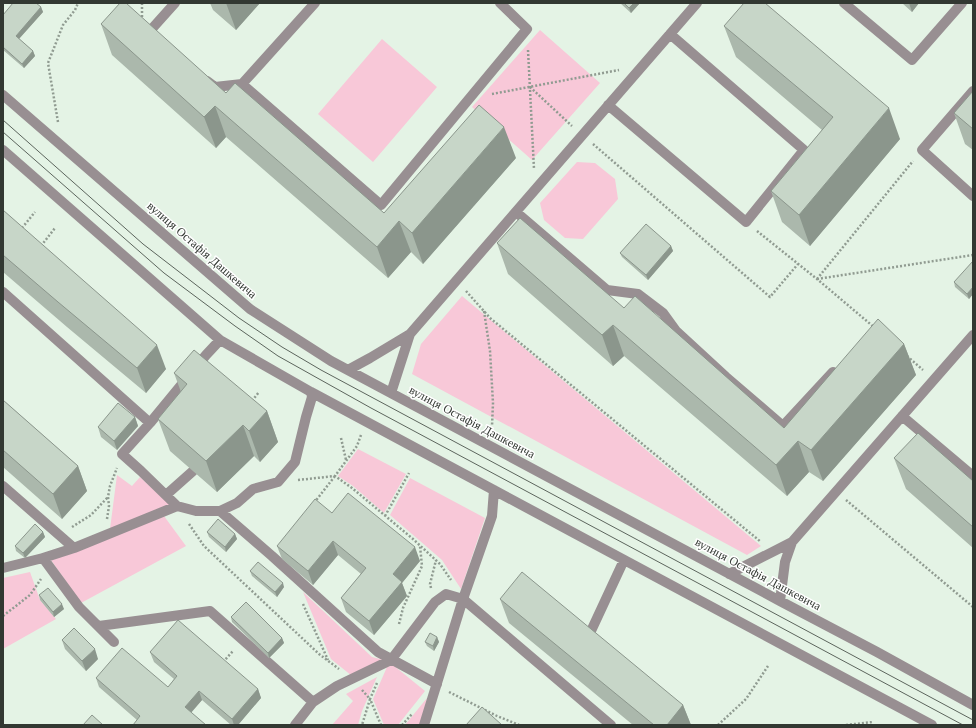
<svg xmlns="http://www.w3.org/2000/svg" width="976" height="728" viewBox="0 0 976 728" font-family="'Libre Baskerville',serif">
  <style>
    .green { fill: #f8c8d8 }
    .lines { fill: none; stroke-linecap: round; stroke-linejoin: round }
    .path { stroke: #909b91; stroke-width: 2.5; stroke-dasharray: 2 2; stroke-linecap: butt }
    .minor { stroke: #988f92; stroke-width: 10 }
    .tram { stroke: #5c655d; stroke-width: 1 }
    .wall { fill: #abb8ac }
    .shaded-wall { fill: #8b968c }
    .building { fill: #c7d6c8; stroke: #8b968c }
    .labels { text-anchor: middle; stroke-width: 3; stroke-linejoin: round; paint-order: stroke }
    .street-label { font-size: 12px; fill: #323832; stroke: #fff }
  </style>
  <rect width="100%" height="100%" fill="#e4f3e5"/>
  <!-- green -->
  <path class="green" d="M540 30 600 83 532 160 472 107Z
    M382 39 437 87 373 162 318 114Z
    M577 162 595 163 615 179 618 199 583 239 565 238 544 220 540 203Z
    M462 296 761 546 747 555 412 374 421 344Z
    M358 449 406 474 384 513 353 486 338 476Z
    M117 475 132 486 140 477 171 506 110 529Z
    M410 478 485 518 461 589 442 560 390 515Z
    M164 516 186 546 81 603 51 560Z
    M30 572 40 600 56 619 3 649V578Z
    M303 592 372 657 384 660 352 676 331 659Z
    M393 665 425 691 398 725H384L373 699 387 667Z
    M377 677 362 711 358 725H332L353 701 346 694Z
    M427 698 420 725H405Z"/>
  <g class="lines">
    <!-- path -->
    <path class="path" d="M142 3V18
      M528 50 534 169
      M530 87 572 126
      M492 94 619 70
      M58 122 48 63 63 25 75 10 78 3
      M593 144 770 297 798 264
      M22 228 35 212
      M757 231 817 279 875 328
      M41 246 55 228
      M817 279 913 161
      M817 279 973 255
      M466 291 490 318 761 542
      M484 311 490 351 493 403 492 426
      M907 356 923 370
      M252 401 259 392
      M361 435 357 446 335 476 352 488 413 539 440 564 451 580
      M341 438 346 460
      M298 480 335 476
      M846 500 973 607
      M314 503 335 476
      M385 516 409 473
      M107 519 109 506 108 497 110 486 117 468
      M189 524 204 546 319 654 339 669
      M72 527 91 515 108 497
      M431 588 430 584 436 560
      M303 604 328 660
      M3 616 30 595 41 579
      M399 624 403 608 422 566 420 546
      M223 662 233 651
      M377 683 370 699 381 725
      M362 690 370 699 362 725
      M449 692 497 716 519 725
      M402 725 412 714
      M718 725 746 699 768 666
      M846 725 873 722"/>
    <!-- minor -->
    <path class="minor" d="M844 3 912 60 962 3
      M155 37 149 32 175 3
      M207 81 215 87 242 84 381 205 527 29 500 3
      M242 84 315 3
      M973 91 922 150 973 196
      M3 95 250 309 331 361 780 601 877 652 973 705
      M608 105 746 222 804 150 670 34
      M3 150 220 340 311 392 932 725
      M516 212 607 290 638 294 663 313 676 331 726 377 783 426 833 372
      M3 292 150 423
      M410 334 697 3
      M348 370 370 358 410 334 391 393
      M902 416 973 476
      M3 486 74 548
      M166 495 193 471
      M177 506 141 471 122 454 150 423 206 355 220 340
      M220 511 272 556 378 652 437 684
      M43 558 79 607 114 642
      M3 568 43 558 74 548 177 506 196 511H220L237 503 253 489 278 482 295 462 306 417 312 397 311 392
      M729 574 792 542
      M780 601 785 562 792 542 973 335
      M99 626 210 611 313 702
      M591 631 624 560
      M295 725 313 702 337 686 391 660 435 602 446 594 463 599 611 725
      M424 725 463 599 492 516 494 490"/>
    <!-- tram -->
    <path class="tram" d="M3 120 143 244 239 318 282 347 321 370 973 720
      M3 132 164 273 235 326 278 356 371 408 963 725"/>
  </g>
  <!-- wall -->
  <path class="wall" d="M210 3H260L236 30 213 10Z
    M620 3H640L631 13Z
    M902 3H919L912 12Z
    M41 7 43 12 19 39 33 51 35 56 24 68 3 50V15Z
    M101 24 226 93 384 213 516 158 423 264 411 252 388 278 226 137 216 148 112 55Z
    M724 26 900 139 810 246 782 222 771 191 822 130 736 57Z
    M973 91V150L965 144 954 113Z
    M3 210 166 369 146 393 67 327 3 272Z
    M497 243 624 308 784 428 904 344 916 375 823 481 809 472 787 496 624 356 613 366 508 274Z
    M671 246 673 251 648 280 622 257 620 253Z
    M954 282 973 294 969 299 955 287Z
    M174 373 267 411 278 442 260 462 254 456 217 492 170 451 158 419 181 392Z
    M3 400 78 466 87 491 62 519 3 467Z
    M135 417 138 426 117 450 101 437 98 427Z
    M894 458 973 481V548L906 489Z
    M332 513 420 561 402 583 407 596 374 635 346 612 341 598 361 574 338 555 313 585 282 559 277 546Z
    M43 532 45 537 25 558 16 551 15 546Z
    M207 532 235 534 237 539 226 552 209 537Z
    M250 571 284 587 277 597 252 576Z
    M39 595 64 609 54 617 40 600Z
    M500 599 683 705 691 725H633L509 623Z
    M231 617 282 638 284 643 269 658 232 622Z
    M437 637 439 642 434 651 427 646 425 642Z
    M62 640 98 659 86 671 65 649Z
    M150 652 258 689 261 698 238 725H231L202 700 191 713 137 720 99 687 96 678 168 687 174 679 154 662Z"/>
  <!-- shaded-wall -->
  <path class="shaded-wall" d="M226 3H260L236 30Z
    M634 3H640L631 13 629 8Z
    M909 3H919L912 12Z
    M41 7 43 12 17 41 16 36Z
    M33 51 35 56 24 68 22 64Z
    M215 106 226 137 216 148 204 117Z
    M889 108 900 139 810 246 799 215Z
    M504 127 516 158 423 264 412 233Z
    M399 221 411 252 388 278 377 247Z
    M671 246 673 251 648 280 646 275Z
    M973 287V294L969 299 967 294Z
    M613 325 624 356 613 366 602 335Z
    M904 344 916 375 823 481 811 450Z
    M157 345 166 369 146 393 137 368Z
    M267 411 278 442 260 462 249 431Z
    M135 417 138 426 117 450 114 441Z
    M243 425 254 456 217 492 206 461Z
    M798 441 809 472 787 496 776 465Z
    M78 466 87 491 62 519 53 494Z
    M43 532 45 537 25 558 23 553Z
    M235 534 237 539 226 552 225 547Z
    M333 541 338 555 313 585 308 571Z
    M415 547 420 561 402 583 407 596 374 635 369 621 393 574Z
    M283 583 284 587 277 597 275 592Z
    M62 604 64 609 54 617 53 612Z
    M437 637 439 642 434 651 433 646Z
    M282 638 284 643 269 658 268 653Z
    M95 649 98 659 86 671 82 661Z
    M258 689 261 698 238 725H234L232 719Z
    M199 691 202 700 188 716 185 707Z
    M683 705 691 725H667Z"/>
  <!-- building -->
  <path class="building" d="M13 3H36L41 7 16 36 33 51 22 64 3 47V15Z
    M120 3H126L226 93 235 83 384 213 479 105 504 127 412 233 399 221 377 247 215 106 204 117 101 24Z
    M624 3H634L629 8Z
    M744 3H765L889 108 799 215 771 191 833 117 724 26Z
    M973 91V129L954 113Z
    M3 210 157 345 137 368 58 302 3 255Z
    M520 218 624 308 635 296 784 428 878 319 904 344 811 450 798 441 776 465 613 325 602 335 497 243Z
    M646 224 671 246 646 275 620 253Z
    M973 261V287L967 294 954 282Z
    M194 350 267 411 249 431 243 425 206 461 158 419 187 384 174 373Z
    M3 400 78 466 53 494 3 450Z
    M118 403 135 417 114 441 98 427Z
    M918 433 973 481V527L894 458Z
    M348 493 415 547 393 574 402 582 369 621 341 598 366 568 333 541 308 571 277 546 315 499 332 513Z
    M218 519 235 534 225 547 207 532Z
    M35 524 43 532 23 553 15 546Z
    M258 562 283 583 275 592 250 571Z
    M522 572 683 705 667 725H654L500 599Z
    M48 588 62 604 53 612 39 595Z
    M246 602 282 638 268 653 231 617Z
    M178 620 258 689 232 719 199 691 185 707 206 725H133L140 716 96 678 122 648 168 687 177 676 150 652Z
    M74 628 95 649 82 661 62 640Z
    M430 633 437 637 433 646 425 642Z
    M482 707 502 725H466Z
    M92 715 103 725H83Z"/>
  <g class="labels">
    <!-- street labels -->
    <g class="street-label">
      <text transform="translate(202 250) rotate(41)" y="4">вулиця Остафія Дашкевича</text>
      <text transform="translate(472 422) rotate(28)" y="4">вулиця Остафія Дашкевича</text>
      <text transform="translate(758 574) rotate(28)" y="4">вулиця Остафія Дашкевича</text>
    </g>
  </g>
  <!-- border -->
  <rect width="976" height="728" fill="none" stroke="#323832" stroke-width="8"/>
</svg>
